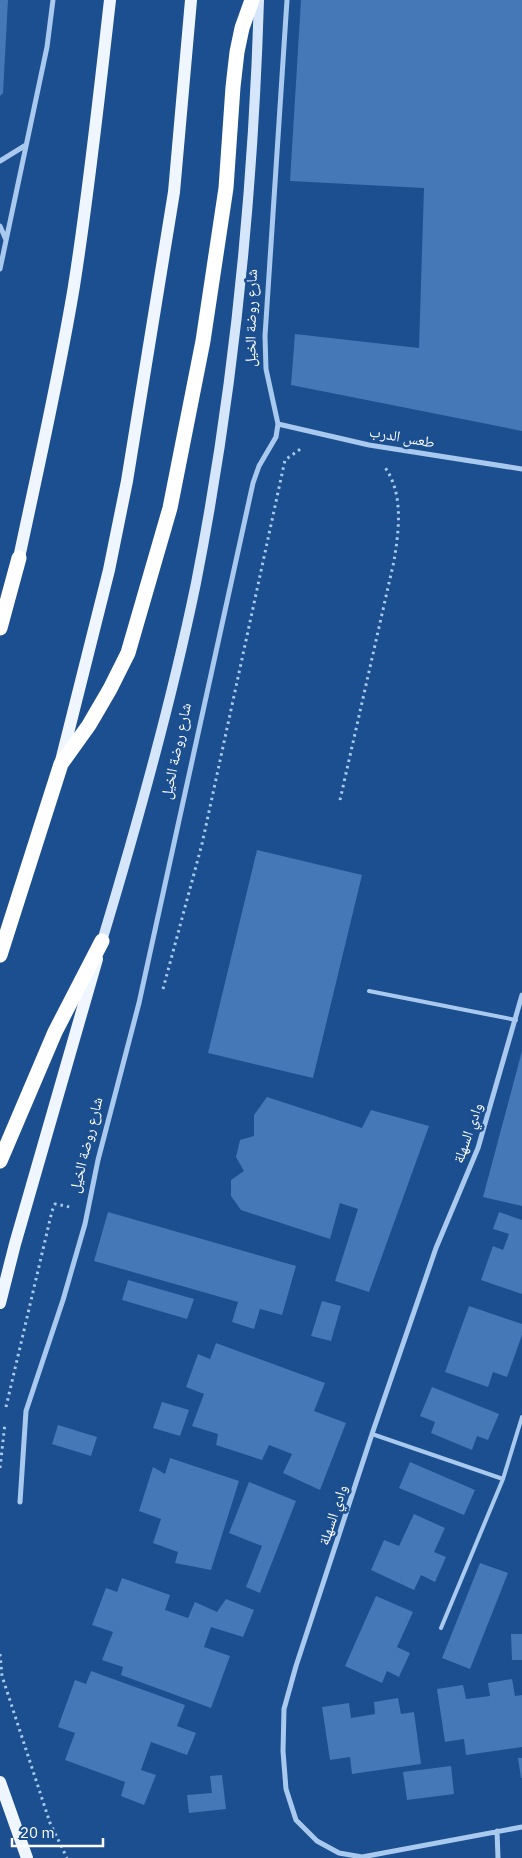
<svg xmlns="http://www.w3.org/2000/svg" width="522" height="1858" viewBox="0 0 522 1858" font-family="'IBM Plex Sans','Noto Naskh Arabic',sans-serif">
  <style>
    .building { fill: #4478b7 }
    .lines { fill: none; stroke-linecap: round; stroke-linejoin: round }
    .path { stroke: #a9c9ee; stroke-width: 3; stroke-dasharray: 2.5 4; stroke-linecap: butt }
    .lane { stroke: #a9c9ee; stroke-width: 4 }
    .street { stroke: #a9c9ee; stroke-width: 5 }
    .secondary { stroke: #d6e6fa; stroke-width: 10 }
    .primary { stroke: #f0f6ff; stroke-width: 12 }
    .highway { stroke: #fff; stroke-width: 15 }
    .labels { text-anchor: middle; stroke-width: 5; stroke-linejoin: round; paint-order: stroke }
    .street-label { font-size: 15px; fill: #fff; stroke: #1b4f8f }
  </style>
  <rect width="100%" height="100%" fill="#1b4f8f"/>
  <!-- building -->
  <path class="building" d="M0 0H8L3 93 0 96Z
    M301 0H522V431L291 385 295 334 419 348 424 188 290 181Z
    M257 850 362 875 313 1078 208 1053Z
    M522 1051V1206L483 1197Z
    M267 1097 362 1128 371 1110 429 1126 369 1292 335 1281 358 1209 340 1203 330 1239 241 1210 231 1196V1180L244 1171 236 1157 240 1140 254 1136V1115Z
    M108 1212 296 1266 282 1315 260 1309 254 1329 232 1322 238 1302 94 1261Z
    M499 1212 522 1220V1294L481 1280 493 1246 503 1250 509 1234 493 1229Z
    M128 1280 194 1299 187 1319 122 1300Z
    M322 1301 341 1306 331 1341 311 1336Z
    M469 1306 522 1324V1335L507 1377 493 1372 488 1387 445 1372Z
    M216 1343 325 1383 314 1411 346 1423 320 1490 283 1473 292 1454 269 1445 262 1460 216 1445 218 1434 192 1426 204 1394 186 1387 198 1354 210 1359Z
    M432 1387 499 1414 488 1440 477 1436 472 1450 431 1433 435 1422 420 1416Z
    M162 1402 189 1410 180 1436 153 1428Z
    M58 1425 97 1437 91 1456 52 1444Z
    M170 1458 239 1481 211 1570 175 1563 178 1552 153 1543 161 1519 139 1511 153 1467 165 1474Z
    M410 1462 475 1490 464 1515 399 1488Z
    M249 1482 296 1501 260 1593 246 1587 262 1546 229 1533Z
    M414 1514 445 1528 434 1552 446 1557 435 1582 421 1575 414 1590 371 1570 384 1540 399 1546Z
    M480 1563 508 1573 470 1669 442 1658Z
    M122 1578 170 1595 165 1610 188 1618 195 1602 217 1612 226 1599 254 1610 243 1637 211 1627 204 1647 230 1656 211 1708 121 1675 123 1667 102 1660 113 1632 92 1625 106 1588 117 1592Z
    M376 1596 413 1612 397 1647 410 1653 399 1677 387 1671 382 1683 345 1666Z
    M511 1634H522V1660H512Z
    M91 1671 185 1705 177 1726 196 1733 187 1755 151 1742 141 1770 156 1775 144 1805 121 1796 125 1782 65 1760 75 1733 58 1727 75 1680 86 1684Z
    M512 1679 515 1696 522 1695V1747L466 1755 464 1739 445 1742 437 1689 463 1685 466 1699 490 1696 488 1683Z
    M398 1698 401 1714 414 1712 421 1764 352 1774 350 1757 330 1760 322 1707 349 1703 351 1718 375 1714 374 1702Z
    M518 1758H522V1778H521Z
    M451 1766 454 1794 407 1800 403 1772Z
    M222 1775 226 1809 189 1813 187 1795 212 1793 210 1776Z"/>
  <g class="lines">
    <!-- path -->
    <path class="path" d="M340 800 394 561C399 530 404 493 384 466
      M163 989 202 844 285 460 302 448
      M6 1407 52 1211 55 1204 70 1207
      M0 1468 5 1423
      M0 1654 2 1676 50 1823 67 1858"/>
    <!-- lane -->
    <path class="lane" d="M369 991 516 1020
      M372 1434 503 1479
      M441 1628 503 1479 522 1417"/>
    <!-- street -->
    <path class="street" d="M0 161 26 145
      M0 226 6 240
      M0 269 47 47 53 0
      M278 424 369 445 522 469
      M522 995 478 1148 436 1248 372 1434 296 1666 284 1709 283 1751 286 1789 296 1820 317 1841 339 1853 362 1857 522 1827
      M20 1502 26 1411 63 1300 85 1224 98 1160 139 1003 253 483 259 466 276 437 278 424 266 369 265 336 287 0
      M497 1831 498 1858"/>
    <!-- secondary -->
    <path class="secondary" d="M102 941C138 822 171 704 196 583 234 390 253 196 259 0"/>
    <!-- primary -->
    <path class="primary" d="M19 558C38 468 59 377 74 286 89 191 99 96 110 0
      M61 761 109 570 127 481 174 192 191 0
      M0 1303 15 1244 97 959
      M0 1782 27 1858"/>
    <!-- highway -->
    <path class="highway" d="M0 628 19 558
      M0 955 61 764 89 725 110 689 128 653 170 508 203 341 226 188 233 87 237 52 242 28 252 0
      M0 1161 55 1032 102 941"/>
  </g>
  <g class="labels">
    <!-- street labels -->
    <g class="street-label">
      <text transform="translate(251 318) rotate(-89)" y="5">شارع روضة الخيل</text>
      <text transform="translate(402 437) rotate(10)" y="5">طعس الدرب</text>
      <text transform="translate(176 751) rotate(-78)" y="5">شارع روضة الخيل</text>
      <text transform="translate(468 1133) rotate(-71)" y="5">وادي السهلة</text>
      <text transform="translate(86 1145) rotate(-76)" y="5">شارع روضة الخيل</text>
      <text transform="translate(333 1515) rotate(-72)" y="5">وادي السهلة</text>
    </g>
  </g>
  <!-- scale -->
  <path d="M12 1838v8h91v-8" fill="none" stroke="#ffffff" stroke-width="2.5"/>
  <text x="20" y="1838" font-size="15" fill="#ffffff" stroke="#1b4f8f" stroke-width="4" paint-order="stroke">20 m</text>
</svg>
